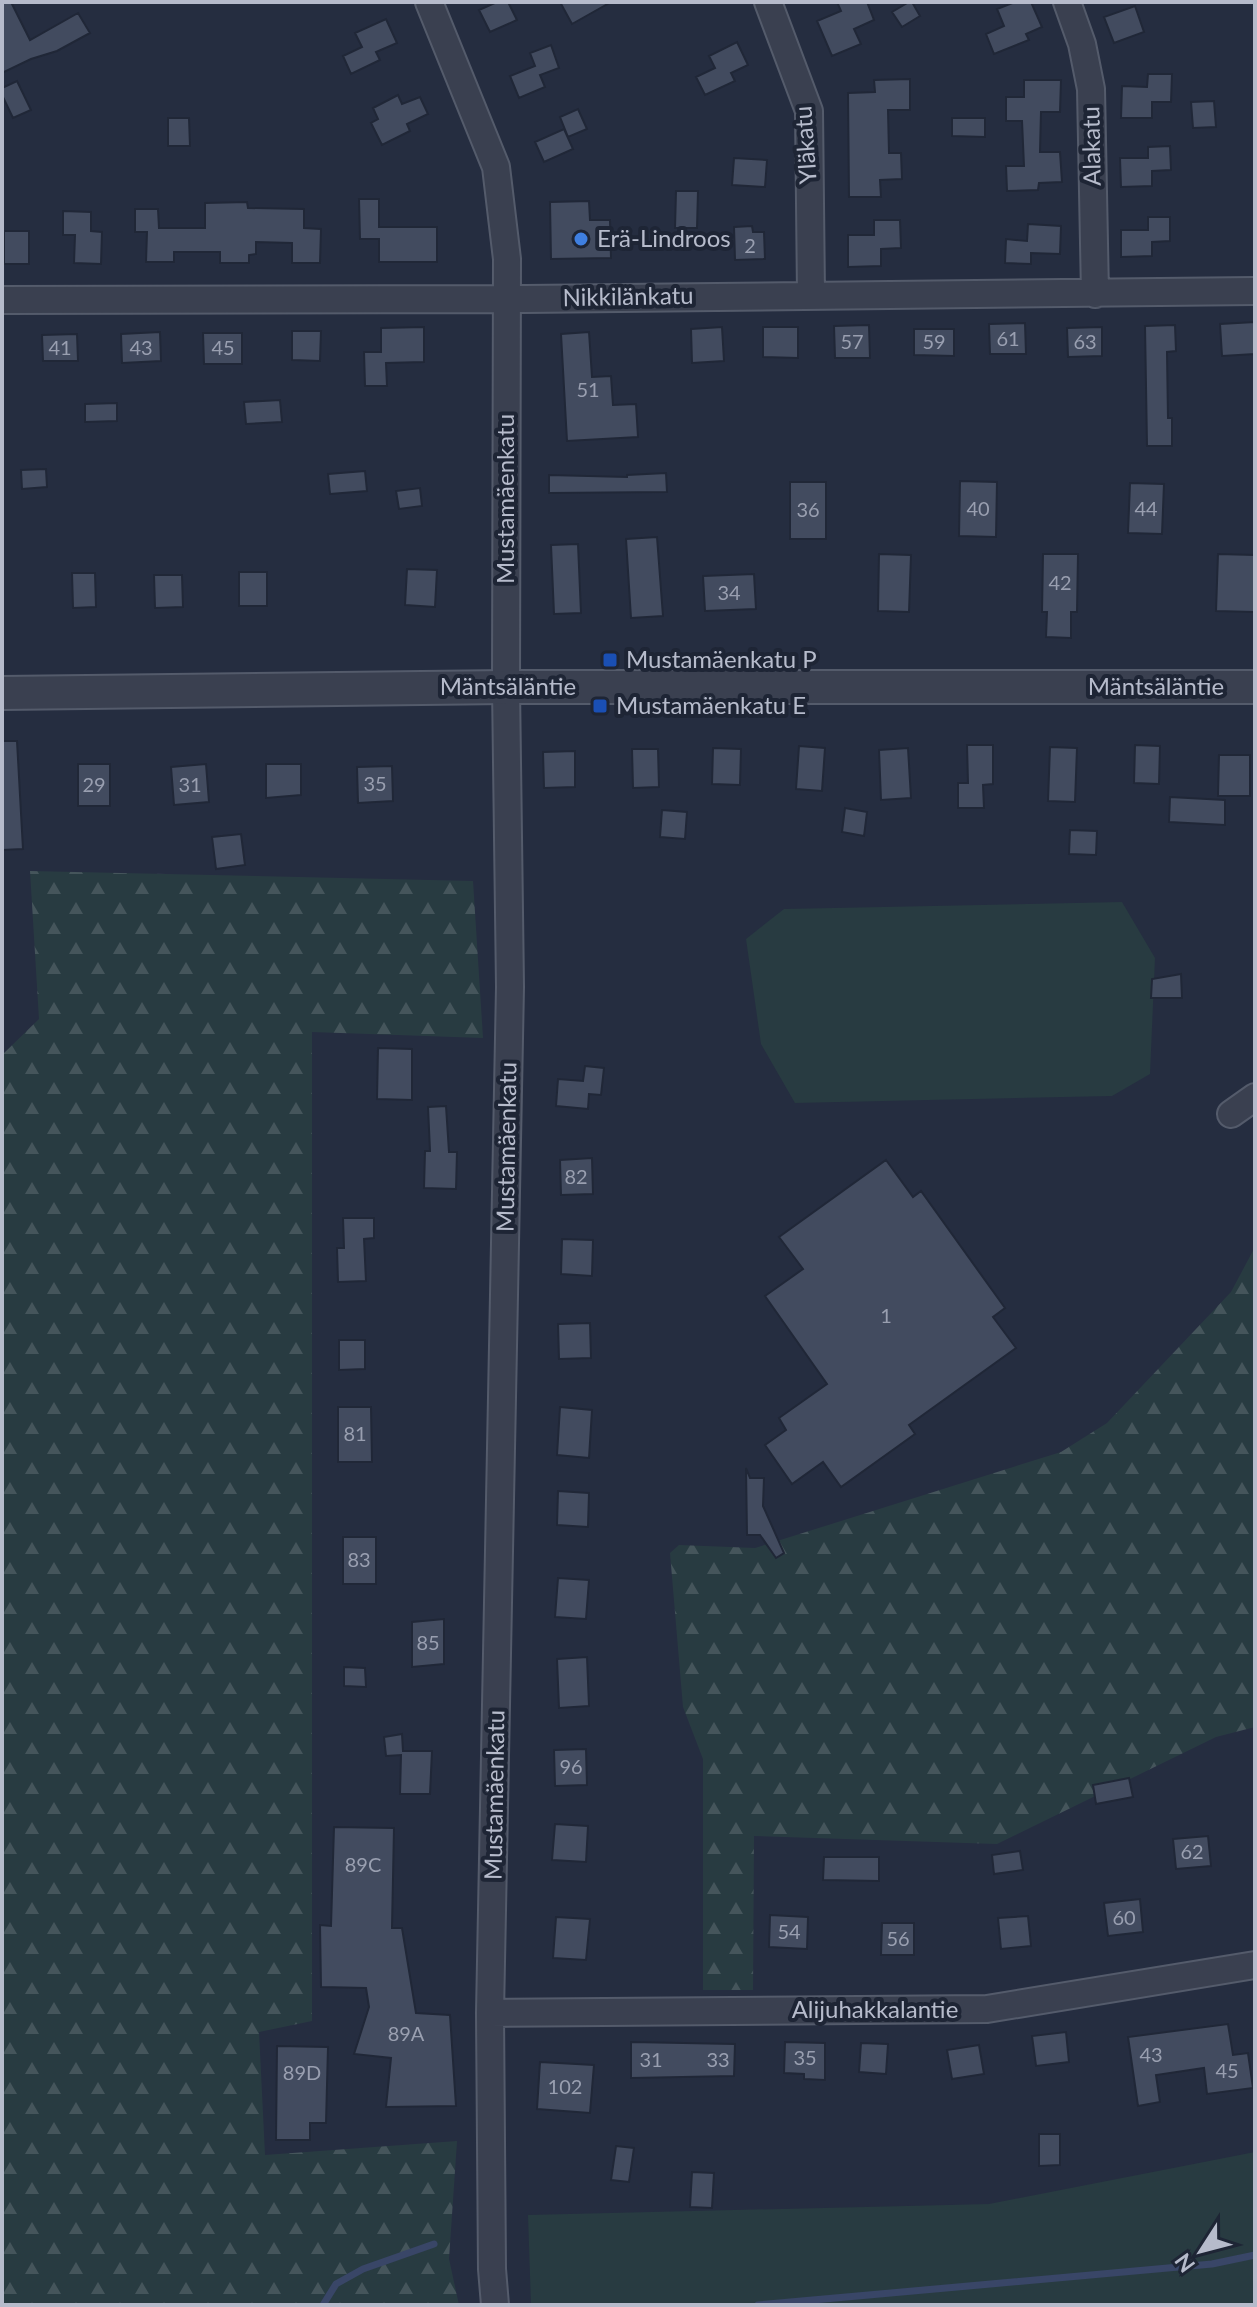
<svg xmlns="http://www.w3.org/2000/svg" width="1257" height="2307" viewBox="0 0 1257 2307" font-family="Lato,sans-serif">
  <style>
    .green { fill: #283b41 }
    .forest { fill: url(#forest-firs) }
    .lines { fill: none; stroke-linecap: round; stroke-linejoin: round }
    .stream { stroke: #394667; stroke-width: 7 }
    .building { fill: #424b5f; stroke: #202737; stroke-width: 2 }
    .minor-casing { stroke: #545b6b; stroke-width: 30 }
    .tertiary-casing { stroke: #545b6b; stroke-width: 36 }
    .minor { stroke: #3a4050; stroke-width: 26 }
    .tertiary { stroke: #3a4050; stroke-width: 32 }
    .shop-dot { fill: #3f7fe0; stroke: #1e2535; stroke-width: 3 }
    .transit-dot { fill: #1a4fb4; stroke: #1e2535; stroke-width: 3 }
    .labels { text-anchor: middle; stroke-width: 8; stroke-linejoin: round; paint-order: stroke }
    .number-label { font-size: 20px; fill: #999fb0 }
    .street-label { font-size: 24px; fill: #b6bbcb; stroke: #1e2535 }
    .poi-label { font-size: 24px; fill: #b6bbcb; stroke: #1e2535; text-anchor: start }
  </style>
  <defs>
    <pattern id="forest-firs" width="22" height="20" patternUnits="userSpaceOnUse" patternTransform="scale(2)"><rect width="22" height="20" fill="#283b41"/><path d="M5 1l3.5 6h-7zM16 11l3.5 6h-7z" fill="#45555b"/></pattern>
  </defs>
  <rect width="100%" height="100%" fill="#252d40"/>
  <!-- green -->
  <path class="green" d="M1122 902 1155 958 1150 1074 1112 1096 795 1103 761 1044 746 939 784 909Z
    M1255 2152V2303L531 2305 528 2215 989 2204Z"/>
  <!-- forest -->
  <path class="forest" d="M30 871 473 881 483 1038 312 1032V2021L259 2032 265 2155 457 2141 449 2259 459 2305H2V1055L39 1019Z
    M1255 1247V1727L1216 1737 997 1844 754 1836 753 1990H703V1759L683 1707 670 1553 679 1545 755 1548 1061 1452 1107 1423 1231 1292Z"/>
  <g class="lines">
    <!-- stream -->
    <path class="stream" d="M323 2305 336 2284 363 2269 434 2244
      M758 2305 1212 2264 1255 2255"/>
  </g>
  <!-- building -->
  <path class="building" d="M2 2H11L30 40 78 13 90 33 57 51 31 59 2 73Z
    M497 2H508L517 20 490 32 479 10Z
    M560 2H611L572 24Z
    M837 2H867L874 20 854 29 861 44 832 56 817 21 841 11Z
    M909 2H912L920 16 902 27 892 12Z
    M1015 2H1031L1042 27 1026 34 1029 40 994 54 986 34 1004 26 997 9Z
    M1135 6 1144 32 1114 43 1104 17Z
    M386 19 397 43 376 52 380 60 351 74 343 56 362 47 355 33Z
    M737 42 748 65 731 73 735 81 705 95 696 77 715 68 709 56Z
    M551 45 559 68 540 75 545 87 519 98 510 76 535 66 530 53Z
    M1148 74H1172L1171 102H1152V118H1121L1122 86 1147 87Z
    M910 79V110H888L889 153H901L902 179 880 180 881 197H849L848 93 875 92 874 80Z
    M1024 80H1061L1060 112H1041L1040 152H1060L1062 182 1039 183 1038 190 1007 191 1006 166H1024L1022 121H1006V97H1024Z
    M17 81 31 110 13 118 2 95V88Z
    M398 95 402 104 420 97 428 114 407 124 410 131 382 145 371 123 378 119 373 108Z
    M1214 101 1216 127 1193 128 1191 102Z
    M578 109 587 129 568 137 560 117Z
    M168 118H189L190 146H168Z
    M952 118H985V137L952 136Z
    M564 129 573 149 544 162 535 142Z
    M1170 146 1171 170 1152 171V186L1121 187 1120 158H1148V147Z
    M734 158 767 160 765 187 732 185Z
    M676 191H698L697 228H675Z
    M359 199H379V227H437V262H379V239H360Z
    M589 201 590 220H610L611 258 551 259 550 202Z
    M247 202 248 208 304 209V228L321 229 320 263H292V243L256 242V254L249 255V263H220V252H174V262H146L147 232H135V209H158L159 228H205V203Z
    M63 211 91 212V231L102 232 101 264 74 263 75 235H63Z
    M1148 217H1170V241L1152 242V256L1121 257V230H1148Z
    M874 220H900L901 248 881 249V266L848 267V235H874Z
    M1028 224 1061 226 1060 254 1031 253V264L1005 263 1006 239 1027 241Z
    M752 226 753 232H764L765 259 735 260 734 227Z
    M4 231H29V264H4Z
    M1255 322V354L1222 356 1220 324Z
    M1025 323 1026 354H990L989 324Z
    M869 325 870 358H835L834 326Z
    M1175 325 1176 351 1167 352 1168 418H1172V446H1147L1145 326Z
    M424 327V362L386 363 387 386H365L364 352H381V328Z
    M722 327 724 361 692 363 691 329Z
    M763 327H798V358L763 357Z
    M1102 327V356L1068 357 1067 328Z
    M914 329H954V356L914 355Z
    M292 331H321L320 361 292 360Z
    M160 332 161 361 122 363 121 334Z
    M589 332 592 377 611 376 613 405 636 404 638 437 567 441 561 334Z
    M203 333H242V364H204Z
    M77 334 78 361H43L42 335Z
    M280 400 282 422 246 424 244 402Z
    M117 403V421L85 422V404Z
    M46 469 47 487 22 489 21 470Z
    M365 471 367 491 330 494 328 474Z
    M666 473 667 492 549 493V475L627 477V475Z
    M960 481 997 482 996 537 959 536Z
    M790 482H826V539H790Z
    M1130 483 1164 484 1162 534 1128 533Z
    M420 488 422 506 399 509 396 491Z
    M657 537 663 616 631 618 626 539Z
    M578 544 581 613 554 614 551 545Z
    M879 554 911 555 909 612 878 611Z
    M1043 554H1078L1077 612H1071V638L1046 637 1047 612H1042Z
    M1218 554 1255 555 1254 612 1216 611Z
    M407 569 437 570 435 607 405 605Z
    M239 572H267V606H239Z
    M72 573H95L96 607 73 608Z
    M754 574 756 609 705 611 703 576Z
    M154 575H182L183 607 155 608Z
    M2 741H17L23 849 2 850Z
    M967 745H993V784L983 785 984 808H958V783H968Z
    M1135 745 1160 746 1159 784 1134 783Z
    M799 746 825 748 822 791 796 789Z
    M1050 747 1077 748 1075 802 1048 801Z
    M713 748 741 749 740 785 712 784Z
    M908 748 911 798 881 800 879 750Z
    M632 749H658L659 787 633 788Z
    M575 751V787L544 788 543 752Z
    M1219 755H1250V796H1218Z
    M78 764H110V806H78Z
    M206 764 209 802 174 805 171 767Z
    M266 764H301V795L266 798Z
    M392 766 393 801 358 803 357 767Z
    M1170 797 1225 800V825L1169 822Z
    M845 808 867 812 864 836 842 832Z
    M662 810 687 812 685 839 660 837Z
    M1070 830 1097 831 1096 855 1069 854Z
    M241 834 245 865 216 869 212 837Z
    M1181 974 1182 998H1151L1152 979Z
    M378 1048 412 1049V1100L377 1099Z
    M585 1066 604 1068 601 1095 589 1094 588 1109 556 1106 558 1079 583 1081Z
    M446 1106 449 1152H457L456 1189 424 1188 425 1151H430L428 1107Z
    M592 1158 593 1194 561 1195 560 1160Z
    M886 1160 913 1197 921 1191 1005 1308 993 1317 1016 1348 909 1425 915 1434 841 1487 823 1462 792 1484 765 1445 786 1430 779 1418 827 1384 765 1296 803 1269 779 1237Z
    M343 1218H374V1238L364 1239 366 1281 338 1282 337 1248H344Z
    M562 1239 593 1240 592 1276 561 1274Z
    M590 1323 591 1358 559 1359 558 1324Z
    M339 1340H365V1369L339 1370Z
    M338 1407H371L372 1462H338Z
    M560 1407 592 1410 589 1458 557 1455Z
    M746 1468 750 1478H764L763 1506 784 1553 776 1558 760 1535H747Z
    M558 1491 589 1493 588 1527 557 1525Z
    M343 1537H376V1584H343Z
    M558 1578 589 1580 586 1619 555 1617Z
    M444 1619V1664L412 1667V1622Z
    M587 1657 589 1706 559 1708 557 1659Z
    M344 1667 365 1668 366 1687 344 1686Z
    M402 1734 403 1751H432L430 1794H400L401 1755 386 1756 384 1737Z
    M586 1749 587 1785 555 1786 554 1750Z
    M1129 1778 1133 1797 1096 1804 1093 1785Z
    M555 1824 588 1826 586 1862 552 1860Z
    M334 1827 394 1828 392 1928H402L416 2013 450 2015 456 2106 386 2107 391 2058 354 2054 369 2007 366 1988 321 1987 320 1925 331 1926Z
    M1208 1836 1211 1866 1176 1869 1173 1839Z
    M1020 1851 1023 1870 994 1874 992 1855Z
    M824 1857H879V1881L823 1880Z
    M1140 1899 1143 1932 1108 1936 1104 1903Z
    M770 1915 808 1917 807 1949 769 1947Z
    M1028 1916 1031 1946 1001 1949 998 1918Z
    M556 1917 590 1919 586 1960 553 1958Z
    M882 1923H914V1955H881Z
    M1228 2024 1233 2055 1248 2053 1253 2088 1207 2094 1204 2068 1156 2075 1160 2102 1138 2106 1128 2037Z
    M1066 2032 1069 2062 1036 2066 1032 2036Z
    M631 2042 735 2044 734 2076 631 2078Z
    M785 2042 825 2043V2080L804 2079V2074L784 2073Z
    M861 2043 888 2044 886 2074 859 2072Z
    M979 2045 984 2074 952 2079 947 2050Z
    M277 2046 328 2047 326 2123H310V2140H276Z
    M540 2062 594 2065 590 2113 537 2109Z
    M1039 2134H1060V2165L1039 2166Z
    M616 2146 634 2148 629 2182 611 2180Z
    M692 2172 714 2173 712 2208 690 2207Z"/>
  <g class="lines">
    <defs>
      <path id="minor" d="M429 2 496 167 507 259 506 687 510 987 490 2013 492 2269 495 2305
        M768 2 809 111 811 294
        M1067 2 1082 44 1091 89 1095 294
        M2 300 525 299 1255 291
        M1231 1114 1255 1097
        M490 2013 987 2009 1255 1965"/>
      <path id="tertiary" d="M2 693 506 687H1255"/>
    </defs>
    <!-- minor casing -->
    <use href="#minor" class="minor-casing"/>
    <!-- tertiary casing -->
    <use href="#tertiary" class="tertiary-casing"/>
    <!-- minor -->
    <use href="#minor" class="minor"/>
    <!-- tertiary -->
    <use href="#tertiary" class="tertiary"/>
  </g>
  <!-- markers -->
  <circle class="shop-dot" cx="581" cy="239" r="8"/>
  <g class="transit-dot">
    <rect x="602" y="652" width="16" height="16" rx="4"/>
    <rect x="592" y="698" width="16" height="16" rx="4"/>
  </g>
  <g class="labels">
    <!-- number labels -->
    <g class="number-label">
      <text x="750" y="253">2</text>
      <text x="1008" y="346">61</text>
      <text x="852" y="349">57</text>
      <text x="934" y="349">59</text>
      <text x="1085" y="349">63</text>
      <text x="60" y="355">41</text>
      <text x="141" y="355">43</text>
      <text x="223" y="355">45</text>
      <text x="588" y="397">51</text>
      <text x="978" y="516">40</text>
      <text x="1146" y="516">44</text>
      <text x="808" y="517">36</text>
      <text x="1060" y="590">42</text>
      <text x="729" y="600">34</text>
      <text x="375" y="791">35</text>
      <text x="94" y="792">29</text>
      <text x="190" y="792">31</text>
      <text x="576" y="1184">82</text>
      <text x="886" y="1323">1</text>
      <text x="355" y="1441">81</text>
      <text x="359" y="1567">83</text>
      <text x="428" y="1650">85</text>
      <text x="571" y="1774">96</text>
      <text x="1192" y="1859">62</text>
      <text x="363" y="1872">89C</text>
      <text x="1124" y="1925">60</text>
      <text x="789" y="1939">54</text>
      <text x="898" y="1946">56</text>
      <text x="406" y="2041">89A</text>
      <text x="1151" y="2062">43</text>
      <text x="805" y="2065">35</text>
      <text x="651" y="2067">31</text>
      <text x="718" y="2067">33</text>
      <text x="1227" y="2078">45</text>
      <text x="302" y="2080">89D</text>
      <text x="565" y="2094">102</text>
    </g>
    <!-- street labels -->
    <g class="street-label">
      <text transform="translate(806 145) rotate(-94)" y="8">Yläkatu</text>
      <text transform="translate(1092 146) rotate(-91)" y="8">Alakatu</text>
      <text transform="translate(628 297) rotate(-1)" y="8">Nikkilänkatu</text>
      <text transform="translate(506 499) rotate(-90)" y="8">Mustamäenkatu</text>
      <text x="508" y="695">Mäntsäläntie</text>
      <text x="1156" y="695">Mäntsäläntie</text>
      <text transform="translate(507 1147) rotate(-89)" y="8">Mustamäenkatu</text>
      <text transform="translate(495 1795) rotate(-89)" y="8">Mustamäenkatu</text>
      <text x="875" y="2018">Alijuhakkalantie</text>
    </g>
    <!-- poi labels -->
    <g class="poi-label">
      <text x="597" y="247">Erä-Lindroos</text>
      <text x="626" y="668">Mustamäenkatu P</text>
      <text x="616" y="714">Mustamäenkatu E</text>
    </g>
  </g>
  <!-- border -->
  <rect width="1257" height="2307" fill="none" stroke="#b6bbcb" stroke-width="8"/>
  <!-- north arrow -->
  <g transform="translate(1201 2251) rotate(234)" stroke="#1e2535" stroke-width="6" paint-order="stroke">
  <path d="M0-6L14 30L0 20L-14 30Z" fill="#b6bbcb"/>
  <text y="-12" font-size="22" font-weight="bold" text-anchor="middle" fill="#b6bbcb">N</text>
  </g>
</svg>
